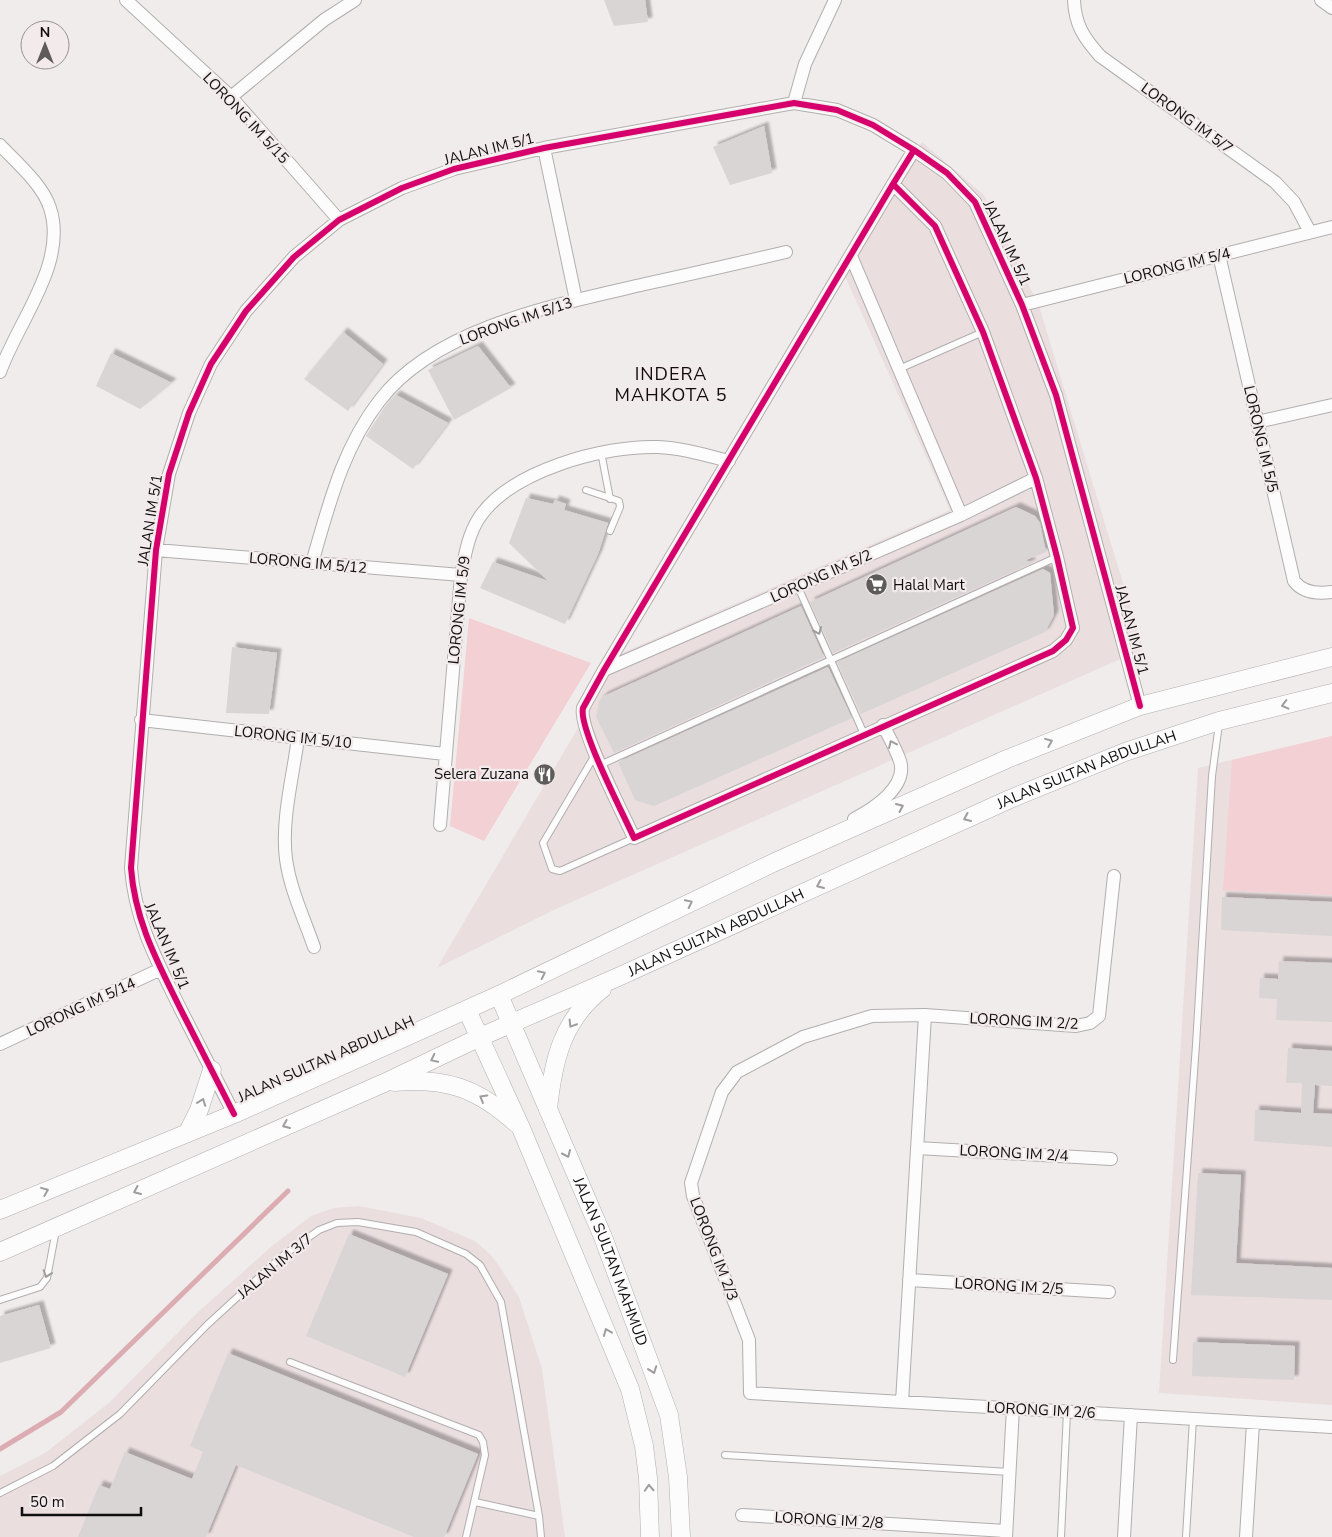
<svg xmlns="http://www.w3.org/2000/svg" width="1332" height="1537" viewBox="0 0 1332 1537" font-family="'Nunito Sans',sans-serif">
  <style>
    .built { fill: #eadedf }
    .green { fill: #f2d0d4 }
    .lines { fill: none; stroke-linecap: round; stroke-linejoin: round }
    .stream { stroke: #dbadb3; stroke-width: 5 }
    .building { fill: #d9d5d5; filter: url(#shadow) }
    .service-casing { stroke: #b1aeae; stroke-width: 8 }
    .minor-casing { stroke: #b1aeae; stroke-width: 14 }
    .secondary-casing { stroke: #b1aeae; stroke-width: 19 }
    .service { stroke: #fdfcfc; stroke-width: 6 }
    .minor { stroke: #fdfcfc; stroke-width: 12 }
    .secondary { stroke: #fdfcfc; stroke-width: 18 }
    .cycleway-casing { stroke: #f3eaeb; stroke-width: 9 }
    .cycleway { stroke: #d6006c; stroke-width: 6 }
    .oneway { stroke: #9e9c9c }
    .labels { text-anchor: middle; stroke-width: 4.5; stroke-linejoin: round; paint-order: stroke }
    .street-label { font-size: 15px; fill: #0f0d0d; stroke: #f3eaeb }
    .poi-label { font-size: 15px; fill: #0f0d0d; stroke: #f3eaeb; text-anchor: start }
    .quarter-label { font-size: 18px; letter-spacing: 1px; fill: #0f0d0d; stroke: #f3eaeb }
  </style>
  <defs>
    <filter id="shadow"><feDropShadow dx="4.5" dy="-4.5" stdDeviation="1" flood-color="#0004"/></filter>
  </defs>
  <rect width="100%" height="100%" fill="#f1ecec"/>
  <!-- built -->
  <path class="built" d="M922 142 984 195 1039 306 1143 649 558 908 437 968 622 653 950 510 844 274Z
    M1332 736V1405L1159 1393 1198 768Z
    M359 1206 421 1218 475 1241 491 1255 501 1269 519 1297 542 1369 565 1537H0V1476L45 1453 110 1402 196 1314 272 1246 311 1216 334 1208Z"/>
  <!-- green -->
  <path class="green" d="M469 618 591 663 484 841 450 826Z
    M1332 736V895L1223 890 1232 760Z"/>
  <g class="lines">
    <!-- stream -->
    <path class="stream" d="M0 1449 61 1412 288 1191"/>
  </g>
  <!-- building -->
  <path class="building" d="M604 0H645L648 22 614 26Z
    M764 126 772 173 730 185 713 147Z
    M343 332 383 364 348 411 304 379Z
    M478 346 511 388 454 420 428 370Z
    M111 353 172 383 140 409 96 386Z
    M396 395 448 423 413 469 366 436 386 405Z
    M526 498 553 504 555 500 566 504 564 510 608 523 598 554 565 624 480 588 493 562 548 581 509 543Z
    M1016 507 1035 516 1040 523 1046 552 1026 560 1032 563 833 653 810 602Z
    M1043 569 1050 573 1054 615 1045 632 861 714 837 662Z
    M801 606 824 657 614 753 596 717 599 701 604 696Z
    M232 647 277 653 269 714 226 713Z
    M828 667 852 718 654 806 635 800 618 762Z
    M1222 897 1332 902V936L1221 930Z
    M1279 961 1332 963V1022L1276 1020 1277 999 1259 998 1260 978 1278 979Z
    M1288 1048 1332 1051V1086L1315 1085 1313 1113 1332 1114V1147L1254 1141 1255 1110 1301 1113 1302 1083H1286Z
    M1198 1173 1241 1175 1236 1263 1332 1268V1300L1191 1295Z
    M349 1234 448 1274 405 1377 306 1336Z
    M39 1305 51 1348 0 1363V1316Z
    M1193 1342 1295 1346 1294 1380 1192 1376Z
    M228 1353 478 1454 444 1537H414L236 1465 206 1537H78L99 1485 110 1489 125 1452 192 1479 203 1452 190 1446Z"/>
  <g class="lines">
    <defs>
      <path id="service" d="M899 369 983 332
        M601 452 610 499
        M586 490 619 501 620 507 610 531
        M798 587 864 734
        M595 755 543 843 552 869 560 871 634 838
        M600 765 1057 557
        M0 1300 40 1287 47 1278 56 1230
        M1173 1360 1196 1045 1212 776 1219 724
        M290 1362 479 1435 483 1442 485 1455 466 1537
        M725 1455 1010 1472
        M0 1493 53 1466 120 1414 207 1325 281 1257 319 1230 337 1223 358 1222 416 1232 466 1254 480 1265 501 1302 539 1516 541 1537
        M475 1502 539 1516
        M1061 1537 1067 1412
        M1186 1537 1193 1419"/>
      <path id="minor" d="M126 0 231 97 339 220
        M1074 0C1075 25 1084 38 1100 56L1275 182 1294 202 1310 232
        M1321 0 1332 8
        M231 97 324 20 355 0
        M794 103 805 64 835 0
        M0 145C16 162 43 185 50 208 68 263 18 321 0 372
        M544 148 576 300
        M893 184 935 226 983 332 1036 478 1057 557 1073 628 1066 640 1053 651 634 838C624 815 578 728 583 708L604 670 893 184 914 150
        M1219 255 1294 581C1303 593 1318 594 1332 592
        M851 256 961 515
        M1022 305 1332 227
        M1257 422 1332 405
        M156 550 461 575
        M312 563C329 505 342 449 380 400 436 327 560 304 645 284 692 274 739 263 786 252
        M604 670 961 515 1036 478
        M141 720 445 754
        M298 738C293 777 281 820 286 859 290 889 304 918 314 947
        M854 819C873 809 908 787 900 761 896 749 889 737 883 725
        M440 825 461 575C465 555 468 535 479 518 510 471 604 445 658 447 682 448 705 455 729 461
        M1114 876 1099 1016 1090 1023 1076 1026 925 1015 872 1016 803 1037 737 1072 722 1092 691 1183 693 1196 749 1340 750 1393 1332 1427
        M0 1044 161 969
        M234 1114C216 1079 198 1043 180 1008 157 961 135 921 131 868L156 550 169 474 189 413 211 364 246 311 294 257 339 220 402 188 454 169 544 148 794 103 837 110 873 125 914 150 947 173 975 202 1022 305 1056 395 1140 706
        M917 1148 1111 1159
        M909 1280 1109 1292
        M902 1402 925 1015
        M742 1515 1006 1531
        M1006 1537 1013 1408
        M1124 1537 1131 1415
        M1246 1537 1253 1423"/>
      <g id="secondary">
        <path id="s1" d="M499 995 603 1237 669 1415 678 1477 681 1537"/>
        <path d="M467 1010 521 1128 630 1389 644 1446 648 1478 650 1537"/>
        <path d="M394 1082C445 1077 477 1088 516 1123"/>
        <path d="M548 1109C553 1061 562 1020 602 989"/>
        <path d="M188 1132 199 1110 212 1070"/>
        <path d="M0 1210 234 1114 499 995 775 862 1007 759 1140 706 1332 657"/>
        <path id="s2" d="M0 1252 384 1083 478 1038 618 977 1010 799 1125 752 1219 721 1332 693"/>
      </g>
    </defs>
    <!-- service casing -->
    <use href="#service" class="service-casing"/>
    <!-- minor casing -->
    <use href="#minor" class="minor-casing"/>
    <!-- secondary casing -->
    <use href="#secondary" class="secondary-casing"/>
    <!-- service -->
    <use href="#service" class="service"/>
    <!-- minor -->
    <use href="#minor" class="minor"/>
    <!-- secondary -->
    <use href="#secondary" class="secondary"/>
    <defs>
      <path id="cycleway" d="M893 184 935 226 983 332 1036 478 1057 557 1073 628 1066 640 1053 651 634 838C624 815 578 728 583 708L604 670 893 184 914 150
        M234 1114C216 1079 198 1043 180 1008 157 961 135 921 131 868L156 550 169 474 189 413 211 364 246 311 294 257 339 220 402 188 454 169 544 148 794 103 837 110 873 125 914 150 947 173 975 202 1022 305 1056 395 1140 706"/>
    </defs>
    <!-- cycleway casing -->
    <use href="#cycleway" class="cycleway-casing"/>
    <!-- cycleway -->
    <use href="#cycleway" class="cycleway"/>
  </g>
  <!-- one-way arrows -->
  <defs><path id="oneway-chevron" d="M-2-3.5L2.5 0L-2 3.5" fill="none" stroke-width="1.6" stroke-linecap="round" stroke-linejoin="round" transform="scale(1.25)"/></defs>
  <g class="oneway">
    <use href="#oneway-chevron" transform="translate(818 631) rotate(66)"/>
    <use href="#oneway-chevron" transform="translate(1285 705) rotate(166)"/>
    <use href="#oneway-chevron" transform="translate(1049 742) rotate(-22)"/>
    <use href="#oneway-chevron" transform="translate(892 744) rotate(-115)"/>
    <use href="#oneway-chevron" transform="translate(900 807) rotate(-24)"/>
    <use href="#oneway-chevron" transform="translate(967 818) rotate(156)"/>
    <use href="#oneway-chevron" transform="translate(820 885) rotate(156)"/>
    <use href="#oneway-chevron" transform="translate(689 903) rotate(-26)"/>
    <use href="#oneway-chevron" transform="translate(542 974) rotate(-26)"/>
    <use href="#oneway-chevron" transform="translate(572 1024) rotate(122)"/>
    <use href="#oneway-chevron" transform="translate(434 1059) rotate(154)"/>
    <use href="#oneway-chevron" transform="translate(483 1098) rotate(-150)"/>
    <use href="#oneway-chevron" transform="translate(202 1102) rotate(-70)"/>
    <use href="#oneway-chevron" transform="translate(286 1125) rotate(157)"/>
    <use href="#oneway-chevron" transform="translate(567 1154) rotate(66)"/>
    <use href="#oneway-chevron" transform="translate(45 1191) rotate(-22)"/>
    <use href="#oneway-chevron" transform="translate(137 1191) rotate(156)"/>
    <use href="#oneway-chevron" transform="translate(47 1274) rotate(109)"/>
    <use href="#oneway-chevron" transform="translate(607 1332) rotate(-112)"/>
    <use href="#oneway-chevron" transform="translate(653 1370) rotate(70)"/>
    <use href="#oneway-chevron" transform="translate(649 1488) rotate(-93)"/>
  </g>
  <!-- icons -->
  <defs>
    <symbol id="supermarket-disc" viewBox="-11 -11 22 22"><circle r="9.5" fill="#5e5b5b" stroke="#f3eaeb"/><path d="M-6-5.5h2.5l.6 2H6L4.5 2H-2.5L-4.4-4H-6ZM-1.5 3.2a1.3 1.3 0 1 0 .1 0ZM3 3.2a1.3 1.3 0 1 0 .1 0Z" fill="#fff"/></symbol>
    <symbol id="restaurant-disc" viewBox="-11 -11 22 22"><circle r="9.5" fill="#5e5b5b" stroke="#f3eaeb"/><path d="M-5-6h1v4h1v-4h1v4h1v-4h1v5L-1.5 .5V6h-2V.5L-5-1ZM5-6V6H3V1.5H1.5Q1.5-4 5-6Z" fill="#fff"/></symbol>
  </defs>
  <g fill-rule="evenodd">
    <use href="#supermarket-disc" x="864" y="572" width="25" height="25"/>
    <use href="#restaurant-disc" x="532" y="762" width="25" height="25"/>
  </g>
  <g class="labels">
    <!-- street labels -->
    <g class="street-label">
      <text transform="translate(246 118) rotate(47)" y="5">LORONG IM 5/15</text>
      <text transform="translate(1187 118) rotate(36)" y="5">LORONG IM 5/7</text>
      <text transform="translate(489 149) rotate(-14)" y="5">JALAN IM 5/1</text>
      <text transform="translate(1007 243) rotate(65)" y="5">JALAN IM 5/1</text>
      <text transform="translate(1177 266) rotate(-14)" y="5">LORONG IM 5/4</text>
      <text transform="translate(516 321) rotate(-19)" y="5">LORONG IM 5/13</text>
      <text transform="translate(1261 439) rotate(77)" y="5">LORONG IM 5/5</text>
      <text transform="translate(150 520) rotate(-81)" y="5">JALAN IM 5/1</text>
      <text transform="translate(308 563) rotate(5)" y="5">LORONG IM 5/12</text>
      <text transform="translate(821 576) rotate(-24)" y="5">LORONG IM 5/2</text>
      <text transform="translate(459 610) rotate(-84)" y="5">LORONG IM 5/9</text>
      <text transform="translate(1132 630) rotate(75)" y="5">JALAN IM 5/1</text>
      <text transform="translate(293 737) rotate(6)" y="5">LORONG IM 5/10</text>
      <text dy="5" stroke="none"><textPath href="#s2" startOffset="1189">JALAN SULTAN ABDULLAH</textPath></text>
      <text dy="5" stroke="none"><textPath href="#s2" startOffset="784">JALAN SULTAN ABDULLAH</textPath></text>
      <text transform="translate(167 946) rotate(67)" y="5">JALAN IM 5/1</text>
      <text transform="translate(81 1007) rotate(-25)" y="5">LORONG IM 5/14</text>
      <text transform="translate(1024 1021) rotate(3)" y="5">LORONG IM 2/2</text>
      <text transform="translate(326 1059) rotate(-24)" y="5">JALAN SULTAN ABDULLAH</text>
      <text transform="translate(1014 1153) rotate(3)" y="5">LORONG IM 2/4</text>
      <text transform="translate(714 1249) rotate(69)" y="5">LORONG IM 2/3</text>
      <text dy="5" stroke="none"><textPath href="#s1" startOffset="289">JALAN SULTAN MAHMUD</textPath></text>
      <text transform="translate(275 1266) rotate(-40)" y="5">JALAN IM 3/7</text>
      <text transform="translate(1009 1286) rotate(3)" y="5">LORONG IM 2/5</text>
      <text transform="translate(1041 1410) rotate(3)" y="5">LORONG IM 2/6</text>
      <text transform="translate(829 1520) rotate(3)" y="5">LORONG IM 2/8</text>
    </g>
    <!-- poi labels -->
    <g class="poi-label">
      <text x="893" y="590">Halal Mart</text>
      <text x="529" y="779" text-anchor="end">Selera Zuzana</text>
    </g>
    <!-- quarter labels -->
    <g class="quarter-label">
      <text x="671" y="380">INDERA<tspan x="671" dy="21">MAHKOTA 5</tspan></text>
    </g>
  </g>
  <!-- north arrow -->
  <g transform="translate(45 45)"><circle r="24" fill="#f3eaeb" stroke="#989292"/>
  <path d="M0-4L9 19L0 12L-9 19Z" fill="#5e5b5b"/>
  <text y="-8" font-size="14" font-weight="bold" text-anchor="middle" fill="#0f0d0d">N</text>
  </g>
  <!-- scale -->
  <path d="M22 1507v8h119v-8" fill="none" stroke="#0f0d0d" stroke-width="2.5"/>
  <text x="30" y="1507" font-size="15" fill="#0f0d0d" stroke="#f3eaeb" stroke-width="4" paint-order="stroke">50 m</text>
</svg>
